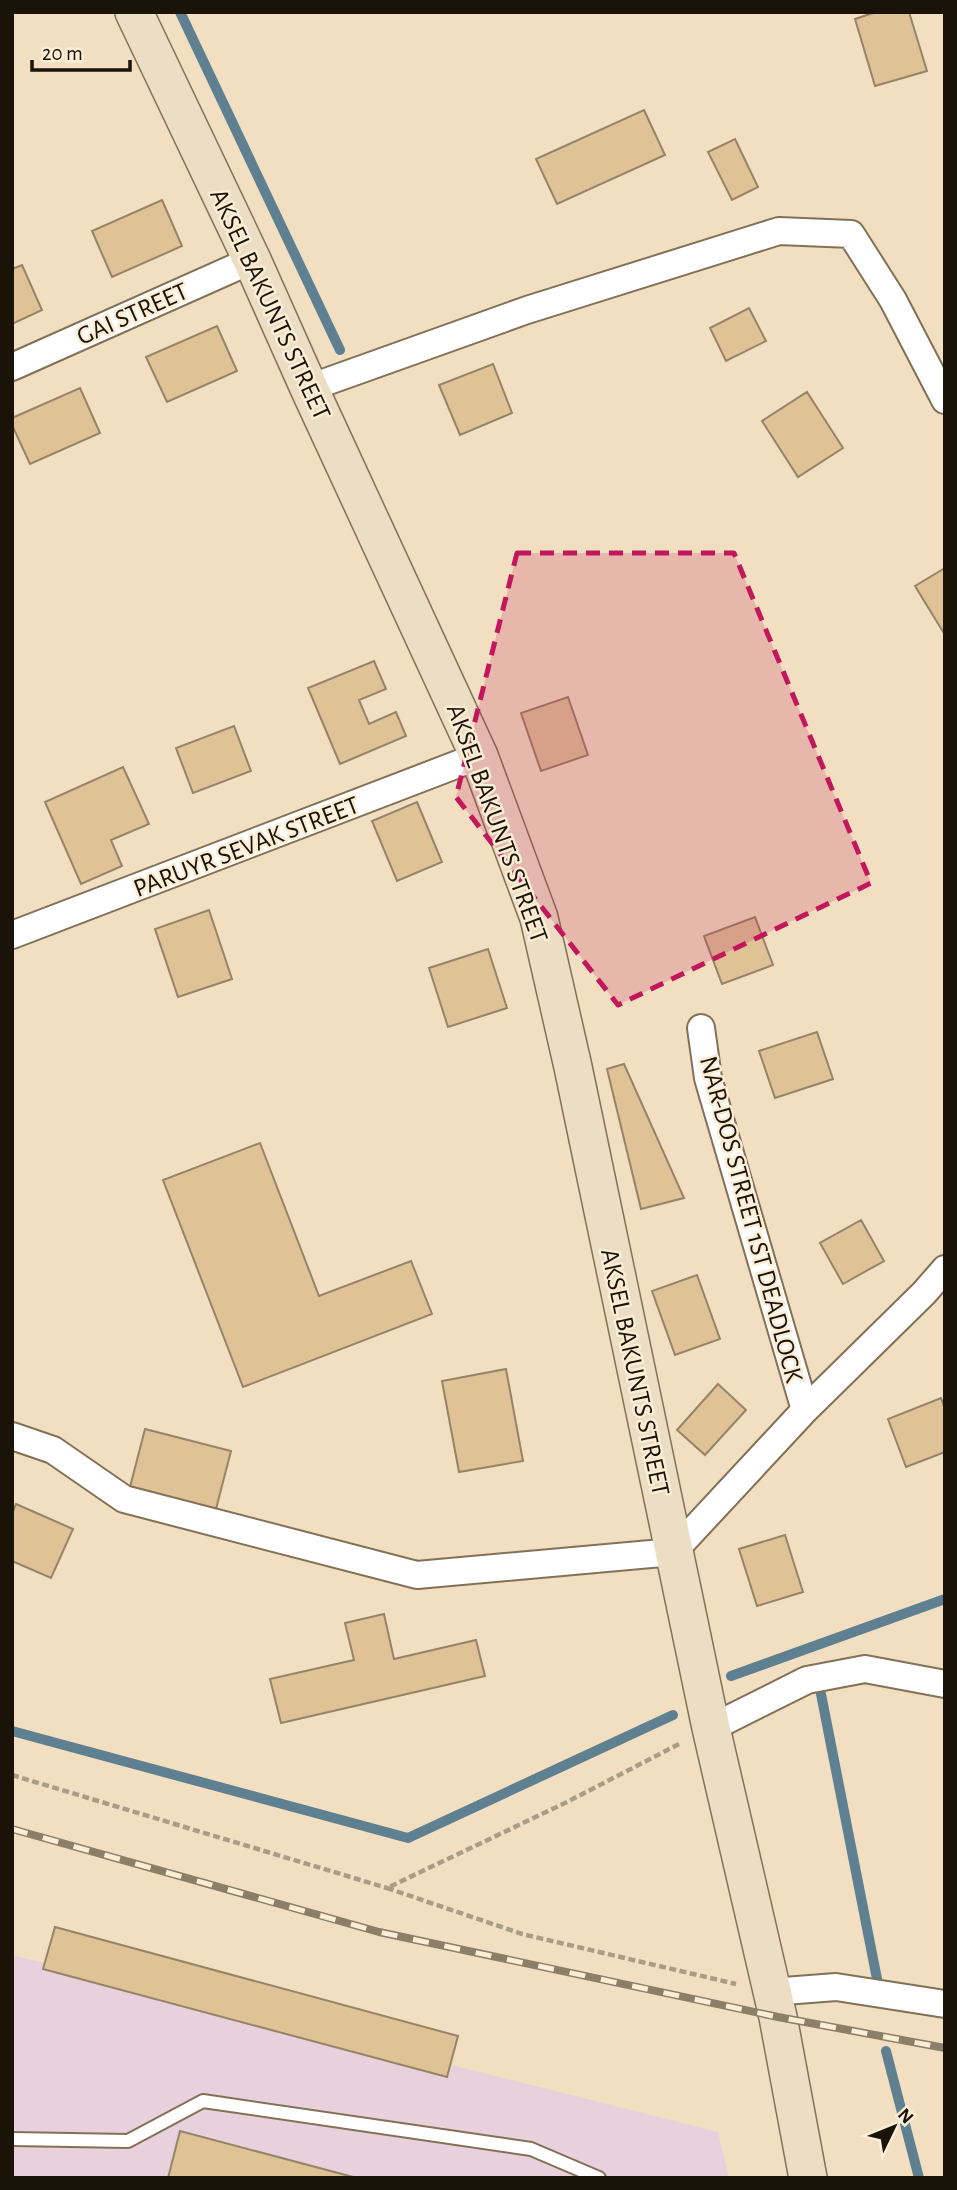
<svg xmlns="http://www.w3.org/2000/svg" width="957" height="2190" viewBox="0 0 957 2190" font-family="'Alegreya Sans',sans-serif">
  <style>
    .industrial { fill: #e8d0dc }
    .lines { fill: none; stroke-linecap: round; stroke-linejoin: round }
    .stream { stroke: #5e8090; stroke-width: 10 }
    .building { fill: #dfc295; stroke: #958468; stroke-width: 2 }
    .service-casing { stroke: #827156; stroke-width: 16 }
    .minor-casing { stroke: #827156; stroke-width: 30 }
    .secondary-casing { stroke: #827156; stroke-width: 40 }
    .path { stroke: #ab9c85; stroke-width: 4.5; stroke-dasharray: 7 3.5; stroke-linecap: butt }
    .service { stroke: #fff; stroke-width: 12 }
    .minor { stroke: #fff; stroke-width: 26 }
    .secondary { stroke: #ebdec4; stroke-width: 37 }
    .rail-casing { stroke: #8c7f6a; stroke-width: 8 }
    .rail { stroke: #fcedd5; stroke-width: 5; stroke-dasharray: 16; stroke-linecap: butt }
    .marked { fill: #c2185b; fill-opacity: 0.2; stroke: #c2185b; stroke-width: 5; stroke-dasharray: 14 9; stroke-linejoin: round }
    .labels { text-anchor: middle; stroke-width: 5; stroke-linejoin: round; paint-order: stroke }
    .street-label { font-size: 26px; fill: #191308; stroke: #fcedd5 }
  </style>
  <rect width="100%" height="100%" fill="#f2dfc1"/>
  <!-- industrial -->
  <path class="industrial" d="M12 1955 718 2132 729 2178H12Z"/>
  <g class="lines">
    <!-- stream -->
    <path class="stream" d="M180 12 340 350
      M731 1676 945 1599
      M821 1694 878 1984
      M12 1731 408 1838 673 1715
      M886 2051 919 2178"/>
  </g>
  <!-- building -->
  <path class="building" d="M876 12H909L927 71 875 86 855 19Z
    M644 110 665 155 557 204 536 159Z
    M735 139 758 187 732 200 708 152Z
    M162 200 182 246 112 277 92 231Z
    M22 265 42 310 12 324V269Z
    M749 308 766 341 726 361 710 328Z
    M217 326 237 371 167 402 146 357Z
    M493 364 512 413 460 435 439 385Z
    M80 388 100 433 30 464 12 425V418Z
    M807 392 843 448 798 477 762 421Z
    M945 568V635L915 586Z
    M374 661 386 689 359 700 369 724 396 712 406 736 340 764 308 688Z
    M568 697 588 755 541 771 521 713Z
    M234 726 251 771 193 793 176 748Z
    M123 767 149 824 111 840 122 866 81 884 45 802Z
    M417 802 442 862 397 881 372 821Z
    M209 910 232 979 178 997 155 929Z
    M755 917 773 965 722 984 704 936Z
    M488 949 507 1008 448 1027 429 968Z
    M817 1032 833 1079 775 1098 759 1051Z
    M624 1064 684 1198 641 1209 607 1069Z
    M260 1143 319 1296 411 1261 432 1314 243 1387 163 1180Z
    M861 1220 884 1261 843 1284 820 1243Z
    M697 1275 720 1339 675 1355 652 1291Z
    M506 1369 523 1461 459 1472 442 1381Z
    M718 1384 746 1410 705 1455 677 1430Z
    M941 1398 945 1409V1452L906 1467 888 1419Z
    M145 1429 231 1451 216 1509 130 1487Z
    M16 1504 73 1529 51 1578 12 1561V1514Z
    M785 1535 803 1592 757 1606 739 1549Z
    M384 1614 394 1659 476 1640 485 1676 281 1723 270 1679 354 1660 345 1623Z
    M55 1927 458 2036 447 2077 43 1969Z
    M180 2131 357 2178H168Z"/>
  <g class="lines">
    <defs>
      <path id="service" d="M12 2139 128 2141 203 2101 531 2149 599 2178"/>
      <path id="minor" d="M12 367 252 260
        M309 388 527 310 779 231 851 234 893 300 945 400
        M12 935 479 756
        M701 1028 708 1078 805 1410
        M12 1436 53 1450 124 1499 417 1575 673 1552 805 1410 924 1293 945 1269
        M711 1728 807 1680 865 1669 945 1684
        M771 1992 836 1987 945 2004"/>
      <path id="secondary" d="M134 12 252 260 309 388 479 756 539 918 573 1067 711 1728 778 2017 808 2178"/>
    </defs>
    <!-- service casing -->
    <use href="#service" class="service-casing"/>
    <!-- minor casing -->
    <use href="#minor" class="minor-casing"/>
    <!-- secondary casing -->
    <use href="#secondary" class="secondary-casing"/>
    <!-- path -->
    <path class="path" d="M679 1744 567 1802 387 1888 522 1934 736 1984
      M12 1775 387 1888"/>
    <!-- service -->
    <use href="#service" class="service"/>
    <!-- minor -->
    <use href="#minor" class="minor"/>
    <!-- secondary -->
    <use href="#secondary" class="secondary"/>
    <defs>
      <path id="rail" d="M12 1829 379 1932 778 2017 945 2048"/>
    </defs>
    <!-- rail casing -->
    <use href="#rail" class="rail-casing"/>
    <!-- rail -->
    <use href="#rail" class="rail"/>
  </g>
  <!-- marked area -->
  <path class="marked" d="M517 553H734L871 883 618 1005 456 797Z"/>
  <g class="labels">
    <!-- street labels -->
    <g class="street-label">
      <text transform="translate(271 304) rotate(65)" y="9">AKSEL BAKUNTS STREET</text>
      <text transform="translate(132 313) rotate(-24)" y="9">GAI STREET</text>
      <text transform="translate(498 823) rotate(70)" y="9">AKSEL BAKUNTS STREET</text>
      <text transform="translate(246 846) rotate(-21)" y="9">PARUYR SEVAK STREET</text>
      <text transform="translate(752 1219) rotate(75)" y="9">NAR-DOS STREET 1ST DEADLOCK</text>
      <text transform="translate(636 1372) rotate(78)" y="9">AKSEL BAKUNTS STREET</text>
    </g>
  </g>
  <!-- border -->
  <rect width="957" height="2190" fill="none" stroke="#191308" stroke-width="28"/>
  <!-- north arrow -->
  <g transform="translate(894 2127) rotate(47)" stroke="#fcedd5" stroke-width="5" paint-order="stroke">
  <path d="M0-5L12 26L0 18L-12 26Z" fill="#191308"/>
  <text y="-10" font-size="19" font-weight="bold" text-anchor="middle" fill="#191308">N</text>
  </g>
  <!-- scale -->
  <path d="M32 60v10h98v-10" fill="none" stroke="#191308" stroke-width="3.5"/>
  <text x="42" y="60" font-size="21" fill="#191308" stroke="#fcedd5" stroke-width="5" paint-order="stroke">20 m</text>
</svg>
